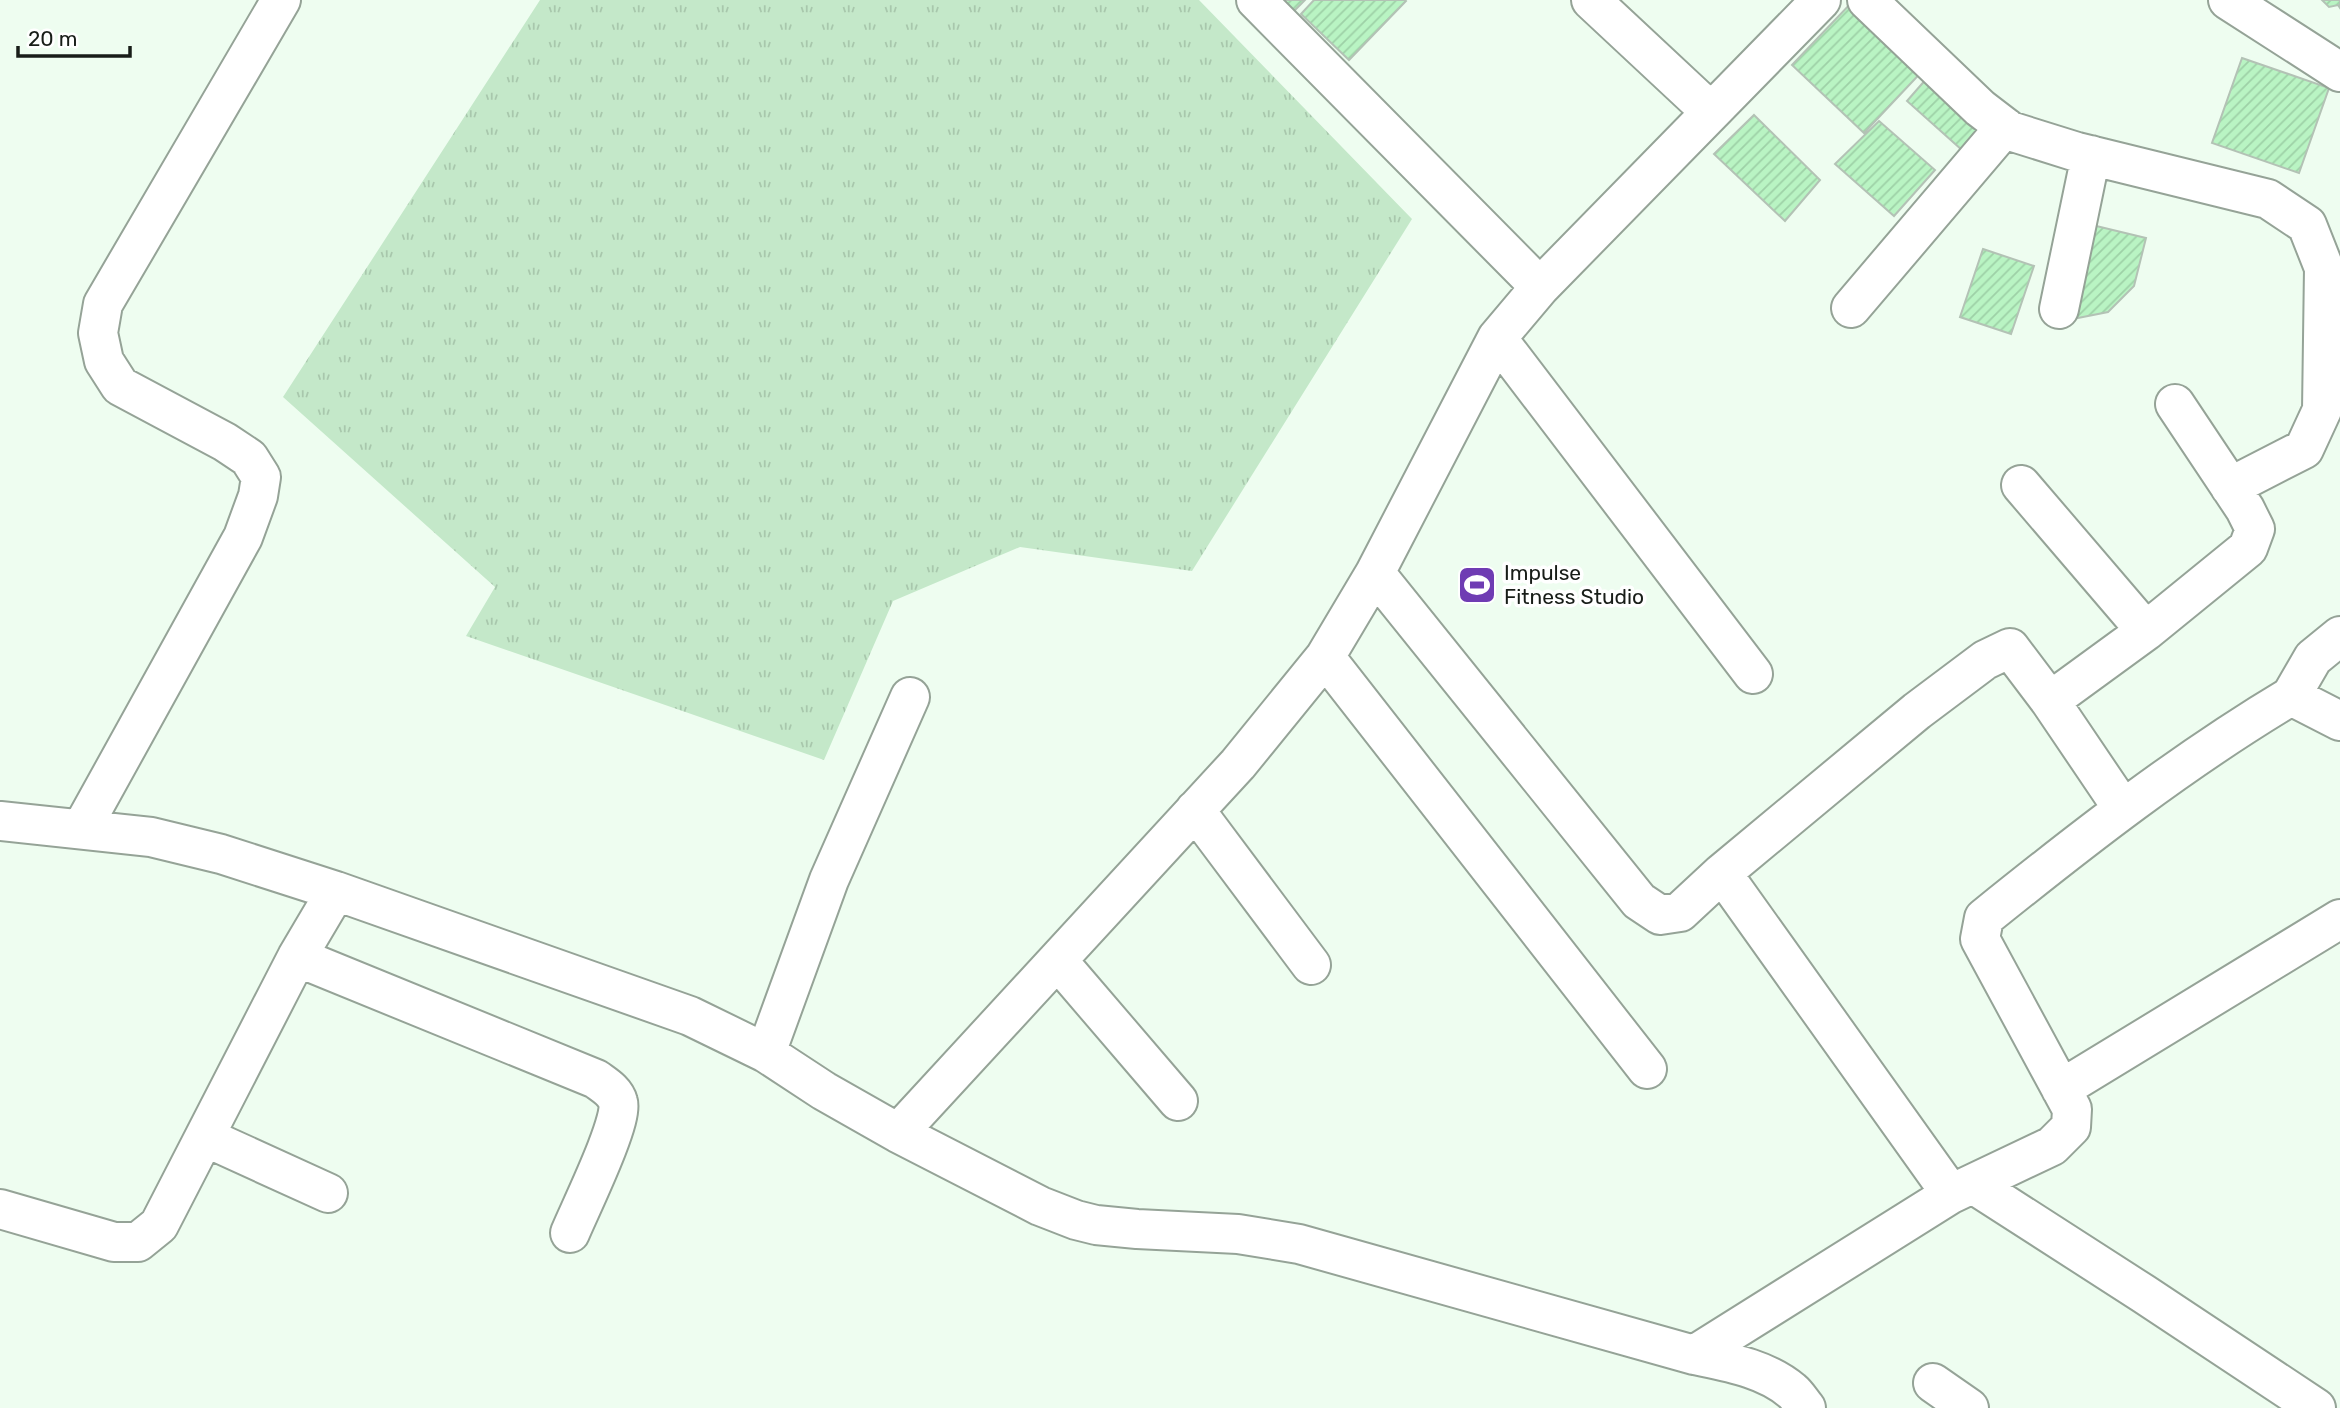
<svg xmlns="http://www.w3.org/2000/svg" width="2340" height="1408" viewBox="0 0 2340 1408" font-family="Rubik,sans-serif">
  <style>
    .grass { fill: url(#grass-tufts) }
    .building { fill: url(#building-hatch); stroke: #b3c2b5; stroke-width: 2 }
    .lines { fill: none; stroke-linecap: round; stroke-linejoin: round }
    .minor-casing { stroke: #95a397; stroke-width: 42 }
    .minor { stroke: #fff; stroke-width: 38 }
    .labels { text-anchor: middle; stroke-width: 7; stroke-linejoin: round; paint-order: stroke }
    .poi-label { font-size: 21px; fill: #181d18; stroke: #fff; text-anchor: start }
  </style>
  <defs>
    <pattern id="grass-tufts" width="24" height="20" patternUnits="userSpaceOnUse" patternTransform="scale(1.75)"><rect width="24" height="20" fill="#c4e8c9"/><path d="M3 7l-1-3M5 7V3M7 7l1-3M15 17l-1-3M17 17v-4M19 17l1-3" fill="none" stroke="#a8c7ac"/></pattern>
    <pattern id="building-hatch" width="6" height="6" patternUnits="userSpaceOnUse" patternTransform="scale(1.75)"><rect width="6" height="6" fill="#b9f4c3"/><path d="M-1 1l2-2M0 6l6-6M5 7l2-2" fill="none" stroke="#9ed1a7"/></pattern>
  </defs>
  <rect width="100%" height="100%" fill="#eefdf0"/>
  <!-- grass -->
  <path class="grass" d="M540 0H1199L1412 219 1192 571 1020 547 893 601 824 760 466 636 495 587 283 397Z"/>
  <!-- building -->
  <path class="building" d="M1281 0H1305L1293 12Z
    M1314 0H1405L1406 1 1349 60 1301 14Z
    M1854 0 1928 65 1864 133 1792 65Z
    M2322 0H2340V8L2338 5 2329 7Z
    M2242 58 2329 88 2299 173 2212 143Z
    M1934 70 1989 120 1962 150 1907 101Z
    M1754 115 1820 180 1785 221 1714 154Z
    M1879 121 1935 170 1894 216 1835 164Z
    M2088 224 2146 238 2134 286 2108 312 2073 319Z
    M1983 249 2034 266 2011 334 1960 317Z"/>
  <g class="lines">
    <defs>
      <path id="minor" d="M1256 0 1540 287
        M1591 0 1711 112
        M1867 0 1980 108 2010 131 2077 152 2268 199 2307 225 2324 268 2322 410 2304 449 2230 487
        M2228 0 2340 72
        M1851 308 2005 127
        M2059 309 2091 155
        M1497 338 1753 674
        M2021 485 2146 631
        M1375 573 1639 901 1660 915 1680 912 1722 873 1917 711 1985 660 2010 648 2050 701 2146 631 2248 548 2255 529 2245 509 2175 404
        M1325 657 1647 1069
        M2291 696 2313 658 2340 636
        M2050 701 2123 809
        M1195 810 1311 965
        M0 821 151 837 221 854 336 891 690 1016 766 1053 824 1091 898 1133 1040 1206 1076 1220 1096 1225 1137 1229 1238 1234 1299 1244 1694 1355C1727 1362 1765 1368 1792 1391 1797 1395 1801 1402 1806 1408
        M82 828 243 537 258 496 261 477 249 458 225 442 120 386 104 361 98 333 103 304 281 0
        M1722 873 1951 1194
        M297 957 596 1079C604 1085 615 1091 618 1102 624 1120 579 1211 570 1233
        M1058 961 1178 1101
        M766 1053 829 880 910 697
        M2061 1089 2340 919
        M898 1133 1238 764 1325 657 1375 573 1497 338 1540 287 1821 0
        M205 1137 328 1193
        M1973 1184 2144 1294 2316 1408
        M0 1209 114 1242H138L159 1225 297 957 336 891
        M1694 1355 1951 1194 2052 1146 2071 1127 2072 1109 1980 939 1984 918C2082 839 2182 761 2291 696L2340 721
        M1933 1383 1969 1408"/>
    </defs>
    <!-- minor casing -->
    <use href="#minor" class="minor-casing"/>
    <!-- minor -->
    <use href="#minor" class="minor"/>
  </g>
  <!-- icons -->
  <defs>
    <symbol id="stadium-square" viewBox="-11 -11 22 22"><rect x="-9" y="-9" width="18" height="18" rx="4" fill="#6f3cb3" stroke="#fff"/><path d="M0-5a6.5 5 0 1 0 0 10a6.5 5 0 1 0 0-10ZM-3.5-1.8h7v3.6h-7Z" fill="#fff"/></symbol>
  </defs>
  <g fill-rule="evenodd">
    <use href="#stadium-square" x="1455" y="563" width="44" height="44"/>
  </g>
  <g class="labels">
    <!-- poi labels -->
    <g class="poi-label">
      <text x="1504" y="580">Impulse<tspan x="1504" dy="24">Fitness Studio</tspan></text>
    </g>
  </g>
  <!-- scale -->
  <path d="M18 46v10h112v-10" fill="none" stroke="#181d18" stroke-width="3.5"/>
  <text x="28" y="46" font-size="21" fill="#181d18" stroke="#ffffff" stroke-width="5" paint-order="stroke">20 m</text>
</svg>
